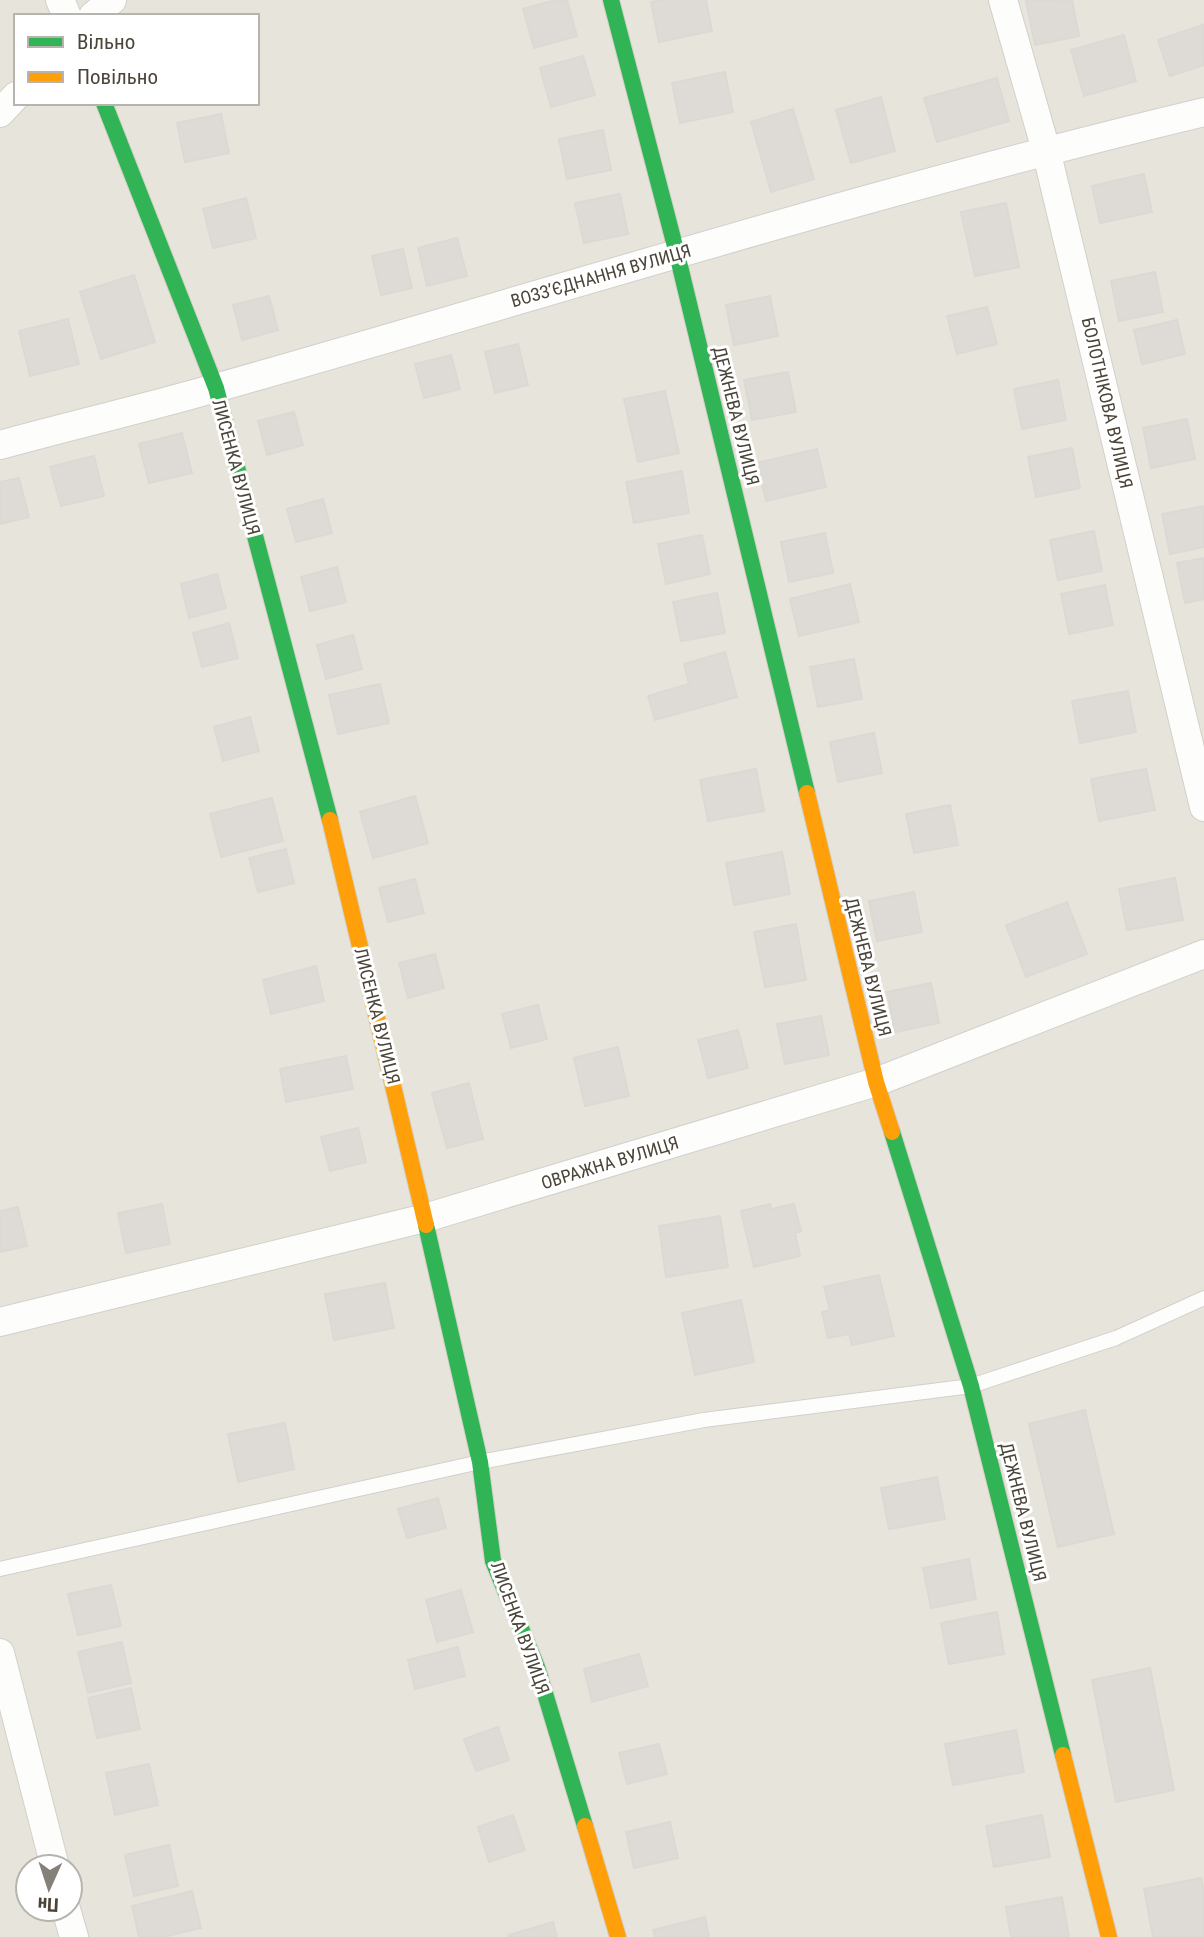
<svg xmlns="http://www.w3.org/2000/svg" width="1204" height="1937" viewBox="0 0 1204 1937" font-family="'Roboto Condensed',sans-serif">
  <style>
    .residential { fill: #e7e4dc; fill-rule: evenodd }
    .building { fill: #dedbd6; stroke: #dcd9d4; stroke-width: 2 }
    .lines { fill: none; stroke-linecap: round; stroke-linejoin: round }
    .lane-casing { stroke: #d2d0cb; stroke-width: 16 }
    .street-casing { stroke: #d2d0cb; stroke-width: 30 }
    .fast-casing { stroke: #d3cfc5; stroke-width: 18 }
    .slow-casing { stroke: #d3cfc5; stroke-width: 18 }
    .lane { stroke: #fdfdfc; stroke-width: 14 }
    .street { stroke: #fdfdfc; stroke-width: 28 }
    .fast { stroke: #30b455; stroke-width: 16 }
    .slow { stroke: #ff9f0a; stroke-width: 16 }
    .labels { text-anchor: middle; stroke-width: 6; stroke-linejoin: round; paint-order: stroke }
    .street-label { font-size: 18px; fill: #4b4439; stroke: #fff }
  </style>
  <rect width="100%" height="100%" fill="#f4f2ee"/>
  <!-- residential -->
  <path class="residential" d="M0 0H1204V1937H0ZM16 16H257V103H16ZM28 1867H70V1909H28Z"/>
  <!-- building -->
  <path class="building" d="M555 0H567L577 36 534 48 523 9Z
    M662 0H706L712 31 659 42 651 2Z
    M1072 0 1079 36 1035 45 1026 1Z
    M1203 25 1204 65 1170 76 1158 40Z
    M1124 35 1136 81 1084 96 1071 50Z
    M583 56 595 95 551 107 540 68Z
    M725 72 733 112 680 123 672 83Z
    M997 78 1009 121 937 142 924 98Z
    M881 97 895 151 851 163 836 110Z
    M793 109 814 179 771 192 751 122Z
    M221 114 229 153 185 162 177 123Z
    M603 130 611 170 567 179 559 139Z
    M1144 174 1152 212 1100 223 1092 186Z
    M620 194 628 234 584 243 575 203Z
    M246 198 256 238 213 248 203 209Z
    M1006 203 1019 267 975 276 961 212Z
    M457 238 467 276 427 286 418 248Z
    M403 249 412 288 381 295 372 256Z
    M1155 272 1163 312 1119 321 1111 281Z
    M134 275 155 342 101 359 80 292Z
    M269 296 278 330 242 340 233 305Z
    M770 296 778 336 734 345 726 305Z
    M987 307 997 344 957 354 947 316Z
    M68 319 79 364 30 376 19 331Z
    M1177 320 1185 354 1142 364 1134 330Z
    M518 344 528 385 495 393 485 352Z
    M451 355 460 389 424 398 415 364Z
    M788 372 796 412 752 420 744 380Z
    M1058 380 1066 420 1022 429 1014 389Z
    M665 391 679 453 638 462 624 399Z
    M294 412 303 445 267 455 258 421Z
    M1187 419 1195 459 1151 468 1143 428Z
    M182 433 192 473 149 483 139 444Z
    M1072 448 1080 488 1036 497 1028 457Z
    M817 449 826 487 766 501 757 463Z
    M94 456 104 496 61 506 50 467Z
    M682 471 689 513 634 523 626 482Z
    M19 478 29 517 0 524V482Z
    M323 499 332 533 296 542 287 509Z
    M1204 506V547L1170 554 1162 514Z
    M1094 531 1102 571 1058 580 1050 540Z
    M825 533 833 573 789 582 781 542Z
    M702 535 710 574 666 584 658 544Z
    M1204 558V599L1185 603 1177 563Z
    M337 567 346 602 310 611 301 577Z
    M217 574 226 608 189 618 181 584Z
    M850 584 859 622 799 636 790 599Z
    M1105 585 1113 625 1069 634 1061 594Z
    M717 593 725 633 681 641 673 602Z
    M229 623 238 658 202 667 193 633Z
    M353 635 362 669 326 679 317 645Z
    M725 652 737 697 655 720 648 696 689 684 684 664Z
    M854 659 862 699 818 707 810 667Z
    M380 684 389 723 338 734 329 695Z
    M1128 691 1136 732 1080 743 1072 701Z
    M250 717 259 751 223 761 214 727Z
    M874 733 882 773 838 782 830 742Z
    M756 769 764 811 708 821 700 780Z
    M1146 769 1155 810 1099 821 1091 779Z
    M415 796 428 843 373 858 360 812Z
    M272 798 283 841 221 857 210 814Z
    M950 805 958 845 914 853 906 814Z
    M286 849 294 883 258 892 249 858Z
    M782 852 790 894 734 905 726 863Z
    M1175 878 1183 920 1127 930 1119 889Z
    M415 879 424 913 388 922 379 888Z
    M914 892 922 932 877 941 869 901Z
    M1067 902 1087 954 1026 977 1006 925Z
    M796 924 806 980 765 987 754 932Z
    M435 954 444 988 408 998 399 963Z
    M316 966 324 1001 271 1014 263 980Z
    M931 983 939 1023 895 1032 887 992Z
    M538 1005 547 1039 511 1048 502 1014Z
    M821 1016 829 1055 785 1064 777 1024Z
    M738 1030 748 1068 708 1078 698 1040Z
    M618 1047 629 1096 585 1106 574 1058Z
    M346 1056 353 1089 286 1102 280 1069Z
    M469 1083 483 1139 447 1148 432 1093Z
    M358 1128 366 1162 330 1171 321 1137Z
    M162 1204 170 1244 126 1253 118 1213Z
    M770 1204 771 1209 794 1204 801 1231 795 1233 800 1256 754 1267 741 1211Z
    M18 1207 27 1246 0 1252V1211Z
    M720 1216 728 1267 666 1277 659 1226Z
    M879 1275 894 1336 852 1345 849 1334 828 1338 822 1312 830 1310 824 1287Z
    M385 1283 394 1328 334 1340 325 1294Z
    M741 1300 754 1362 695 1375 682 1313Z
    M1085 1410 1114 1534 1058 1547 1029 1424Z
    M285 1423 294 1469 238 1482 228 1434Z
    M937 1477 945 1519 889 1529 881 1488Z
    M438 1498 446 1528 407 1538 398 1509Z
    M969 1559 976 1599 931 1608 923 1568Z
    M111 1585 121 1626 78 1635 68 1594Z
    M461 1590 473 1632 437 1642 426 1600Z
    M997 1612 1004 1654 949 1664 941 1623Z
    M122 1642 131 1683 88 1693 78 1652Z
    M458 1647 465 1676 415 1689 408 1660Z
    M639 1654 648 1686 592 1702 584 1669Z
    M1150 1668 1174 1790 1116 1802 1092 1680Z
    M131 1688 140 1729 97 1738 88 1698Z
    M498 1727 509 1760 476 1771 464 1739Z
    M1016 1730 1024 1772 953 1785 945 1744Z
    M659 1744 667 1774 627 1784 619 1753Z
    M149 1764 158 1805 115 1815 106 1773Z
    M513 1815 525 1850 489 1862 478 1827Z
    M1042 1815 1050 1857 994 1867 986 1826Z
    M670 1822 678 1858 634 1868 626 1832Z
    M169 1845 178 1886 134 1896 125 1855Z
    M1201 1878 1204 1891V1937H1153L1144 1889Z
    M192 1891 201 1928 163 1937H139L132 1906Z
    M1062 1897 1069 1937H1011L1006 1907Z
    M705 1917 709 1937H655L653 1930Z
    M553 1922 557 1937H509V1935Z"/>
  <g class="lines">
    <defs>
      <path id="lane" d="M0 1569 480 1462 704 1420 971 1386 1116 1338 1204 1298"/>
      <path id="street" d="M60 0 67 16
        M1003 0 1046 150 1204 807
        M93 16 112 0
        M0 113 16 96
        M0 445C73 425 146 408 219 387 547 294 872 191 1204 112
        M0 1322 425 1218 876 1082 1204 954
        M0 1653 55 1867
        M66 1909 74 1937"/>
      <path id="fast" d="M611 0 677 254 807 793
        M104 103 216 388 330 820
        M892 1132 971 1386 1063 1755
        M426 1225 480 1462 493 1561 537 1667 585 1826"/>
      <path id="slow" d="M807 793 876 1082 892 1132
        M330 820 426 1225
        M1063 1755 1109 1937
        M585 1826 618 1937"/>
    </defs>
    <!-- lane casing -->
    <use href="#lane" class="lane-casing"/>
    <!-- street casing -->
    <use href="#street" class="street-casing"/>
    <!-- fast casing -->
    <use href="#fast" class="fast-casing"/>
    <!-- slow casing -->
    <use href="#slow" class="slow-casing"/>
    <!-- lane -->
    <use href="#lane" class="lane"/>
    <!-- street -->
    <use href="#street" class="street"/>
    <!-- fast -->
    <use href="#fast" class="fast"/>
    <!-- slow -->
    <use href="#slow" class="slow"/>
  </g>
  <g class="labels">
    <!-- street labels -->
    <g class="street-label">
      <text transform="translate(601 276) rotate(-16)" y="6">ВОЗЗ’ЄДНАННЯ ВУЛИЦЯ</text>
      <text transform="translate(1107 403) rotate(77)" y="6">БОЛОТНІКОВА ВУЛИЦЯ</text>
      <text transform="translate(736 416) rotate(76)" y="6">ДЕЖНЕВА ВУЛИЦЯ</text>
      <text transform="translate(236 467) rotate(75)" y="6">ЛИСЕНКА ВУЛИЦЯ</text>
      <text transform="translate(868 967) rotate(76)" y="6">ДЕЖНЕВА ВУЛИЦЯ</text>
      <text transform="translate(377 1016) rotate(76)" y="6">ЛИСЕНКА ВУЛИЦЯ</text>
      <text transform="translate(610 1163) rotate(-17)" y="6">ОВРАЖНА ВУЛИЦЯ</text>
      <text transform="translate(1023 1512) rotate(76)" y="6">ДЕЖНЕВА ВУЛИЦЯ</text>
      <text transform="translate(520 1628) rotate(70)" y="6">ЛИСЕНКА ВУЛИЦЯ</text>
    </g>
  </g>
  <!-- legend -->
  <rect x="14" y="14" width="245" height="91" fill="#ffffff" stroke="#b7b4b0" stroke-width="2"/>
  <rect x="28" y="37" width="35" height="10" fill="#30b455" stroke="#b7b4b0" stroke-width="2"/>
  <text x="77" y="49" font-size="21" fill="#4b4439">Вільно</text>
  <rect x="28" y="72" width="35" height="10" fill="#ff9f0a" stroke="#b7b4b0" stroke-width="2"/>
  <text x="77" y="84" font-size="21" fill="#4b4439">Повільно</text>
  <!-- north arrow -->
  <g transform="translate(49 1888) rotate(183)"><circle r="33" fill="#ffffff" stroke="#b7b4b0" stroke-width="2"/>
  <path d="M0-5L12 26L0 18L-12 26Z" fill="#868178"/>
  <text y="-10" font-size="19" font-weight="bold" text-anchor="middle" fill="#4b4439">Пн</text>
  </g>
</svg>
